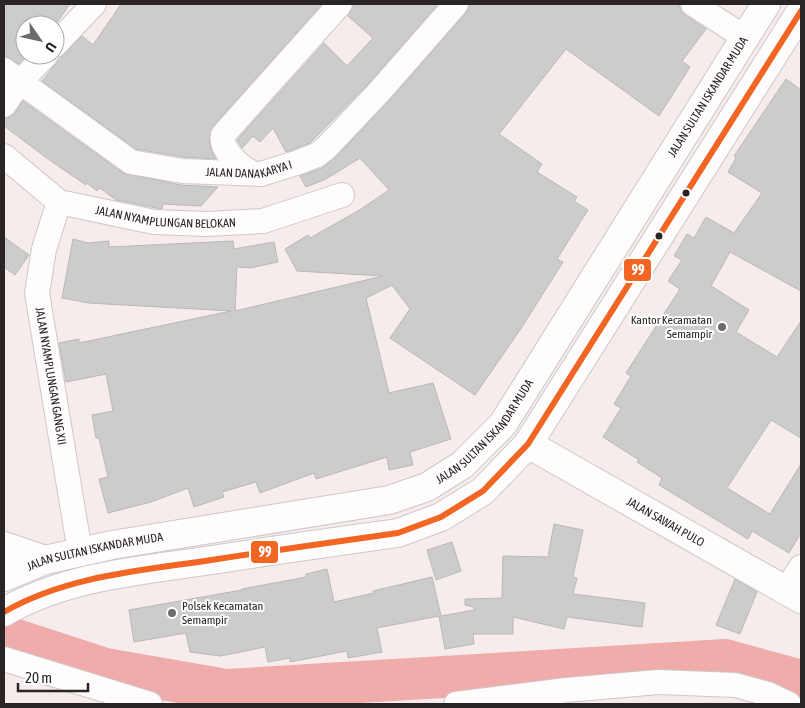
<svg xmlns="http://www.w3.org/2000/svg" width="805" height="708" viewBox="0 0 805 708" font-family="'Asap Condensed',sans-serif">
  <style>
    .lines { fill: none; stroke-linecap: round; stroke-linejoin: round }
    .river { stroke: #f0acab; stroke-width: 42 }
    .building { fill: #cdcccc; stroke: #b9b8b8 }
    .street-casing { stroke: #cfc7c6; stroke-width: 26 }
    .secondary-casing { stroke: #cfc7c6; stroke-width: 30 }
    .highway-casing { stroke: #cfc7c6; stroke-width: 30 }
    .street { stroke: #fefcfc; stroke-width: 24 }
    .secondary { stroke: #fefcfc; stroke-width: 28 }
    .highway { stroke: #fefcfc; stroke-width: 28 }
    .bus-1-casing { stroke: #fff; stroke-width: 10 }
    .bus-1 { stroke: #f26522; stroke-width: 6 }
    .bus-dot { fill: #2b2424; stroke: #fff; stroke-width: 2 }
    .poi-dot { fill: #726a6a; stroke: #fff; stroke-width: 2 }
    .labels { text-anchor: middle; stroke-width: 4; stroke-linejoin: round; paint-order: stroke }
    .street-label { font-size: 12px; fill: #2b2424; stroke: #fff }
    .poi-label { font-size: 12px; fill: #2b2424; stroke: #fff; text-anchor: end }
    .line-badge { stroke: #fff; stroke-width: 2 }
    .badge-label { font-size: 14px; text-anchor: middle; font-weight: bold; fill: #fff }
  </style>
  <rect width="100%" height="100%" fill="#f6eceb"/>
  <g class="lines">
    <!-- river -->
    <path class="river" d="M4 636 105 669 226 690 725 660 801 681"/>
  </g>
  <!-- building -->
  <path class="building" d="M4 4H70L55 25H25V57L19 64 4 56Z
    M121 4H322L213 126 209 140 211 150 216 159 183 157 136 149 42 81 62 56 82 36 93 45Z
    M353 4H438L369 83 310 143 286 152 273 128 260 142 253 136 242 148 237 140 324 43 347 66 373 38 348 16 353 7Z
    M469 4H679L681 11 685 15 706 29 682 61 690 67 659 116 566 49 499 134 542 164 537 172 577 197 574 201 588 210 557 259 563 262 520 330 475 395 390 338 410 309 392 285 366 298 389 393 433 383 451 439 410 452 413 465 389 470 387 457 316 479 314 473 260 493 256 482 222 492 224 497 194 507 188 488 151 502 108 513 99 479 108 477 99 438H96L92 415 113 411 106 374 66 382 59 343 79 339V343L231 311 89 303 62 298 73 239 88 243 109 241V247L233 241 234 249 274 242 278 262 250 268 237 267 235 311 383 276 297 271 285 249 308 235 310 238 358 211 389 190 360 158 326 179 306 187 300 176 322 168 336 157 389 101 466 13Z
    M786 79 801 90V291L730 252 711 286 749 310 736 332 777 357 801 321V438L771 420 727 488 770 514 801 464V533L789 553 752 531 748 539 659 485 662 478 637 462 639 460 603 437 621 408 614 404 631 376 626 373 680 289 668 281 682 260 674 256 687 234 694 238 706 217 734 233 762 193 728 172 736 158 734 156Z
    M23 101 123 173 180 185 218 187 201 206 163 204 162 209 156 208 116 200 100 188 97 191 87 183 86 185 48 159 4 126V119L10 117 15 113Z
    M4 237 29 255 15 275 4 267Z
    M554 524 583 530 573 577 577 578 573 594 645 603 642 627 567 617 564 629 513 617V634H473L474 644 445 649 439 616 377 628 382 652 348 658 347 651 290 662V658L268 662 265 647 221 656 190 652 186 633 134 642 129 610 242 590V589L306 577V574L327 569 334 602 374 593 373 591 432 577 441 616 474 610V607L465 605V599L502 598 503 556 548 557Z
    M452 542 461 571 436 580 427 550Z
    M735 579 757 592 740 634 716 625Z"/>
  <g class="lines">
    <defs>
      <g id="street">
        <path d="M693 4 744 37"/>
        <path d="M55 45 94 4"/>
        <path id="s1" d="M4 70 131 162 182 171 261 174 299 162 317 155 326 148 379 92 456 4"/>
        <path d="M4 105 20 82 46 55"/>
        <path id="s2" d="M4 156 59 202 154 222 207 224 263 221 342 195"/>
        <path d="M253 173C241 168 219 149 223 135L340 4"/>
        <path id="s3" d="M59 202 44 249 37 293 80 552"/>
        <path d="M786 590 801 567"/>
        <path d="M4 659 150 704"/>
        <path d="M456 704 567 690 658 682 735 685 768 694 789 704"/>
      </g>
      <g id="secondary">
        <path id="s4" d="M528 444 801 599"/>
        <path d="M4 546 45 560"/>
      </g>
      <g id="highway">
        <path id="s5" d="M4 577 45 560 112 545 389 500 427 487 462 465 503 424 766 4"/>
        <path d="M4 612C65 577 136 571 205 561 269 551 334 542 398 533L441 517 483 491 528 444 801 11"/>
      </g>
    </defs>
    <!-- street casing -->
    <use href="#street" class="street-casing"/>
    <!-- secondary casing -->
    <use href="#secondary" class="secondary-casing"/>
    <!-- highway casing -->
    <use href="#highway" class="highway-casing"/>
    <!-- street -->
    <use href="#street" class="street"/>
    <!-- secondary -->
    <use href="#secondary" class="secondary"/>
    <!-- highway -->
    <use href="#highway" class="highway"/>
    <defs>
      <path id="bus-1" d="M4 612C65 577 136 571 205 561 269 551 334 542 398 533L441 517 483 491 528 444 801 11"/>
    </defs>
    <!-- bus-1 casing -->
    <use href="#bus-1" class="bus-1-casing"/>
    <!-- bus-1 -->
    <use href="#bus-1" class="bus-1"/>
  </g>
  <!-- markers -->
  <g class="bus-dot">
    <circle cx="686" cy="193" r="4.5"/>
    <circle cx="659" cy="236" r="4.5"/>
  </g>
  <g class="poi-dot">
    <circle cx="722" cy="327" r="5"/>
    <circle cx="172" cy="613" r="5"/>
  </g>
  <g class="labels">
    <!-- street labels -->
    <g class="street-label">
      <text dy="4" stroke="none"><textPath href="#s5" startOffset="919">JALAN SULTAN ISKANDAR MUDA</textPath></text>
      <text dy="4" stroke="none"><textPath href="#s1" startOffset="276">JALAN DANAKARYA I</textPath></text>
      <text dy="4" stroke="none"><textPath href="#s2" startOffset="180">JALAN NYAMPLUNGAN BELOKAN</textPath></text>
      <text dy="4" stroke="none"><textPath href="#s3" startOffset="178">JALAN NYAMPLUNGAN GANG XII</textPath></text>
      <text dy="4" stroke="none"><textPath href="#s5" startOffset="515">JALAN SULTAN ISKANDAR MUDA</textPath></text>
      <text dy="4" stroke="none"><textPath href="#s4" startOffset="158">JALAN SAWAH PULO</textPath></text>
      <text dy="4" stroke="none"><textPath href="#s5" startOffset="95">JALAN SULTAN ISKANDAR MUDA</textPath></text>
    </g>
    <!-- poi labels -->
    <g class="poi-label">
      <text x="712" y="324">Kantor Kecamatan<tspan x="712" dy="14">Semampir</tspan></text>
      <text x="182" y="610" text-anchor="start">Polsek Kecamatan<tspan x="182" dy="14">Semampir</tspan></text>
    </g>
  </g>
  <g class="line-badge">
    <rect x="623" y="258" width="29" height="24" rx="5" fill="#f26522"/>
    <rect x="250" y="540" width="29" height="24" rx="5" fill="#f26522"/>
  </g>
  <g class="badge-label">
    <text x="638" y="275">99</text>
    <text x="265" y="557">99</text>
  </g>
  <!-- border -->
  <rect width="805" height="708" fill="none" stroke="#2b2424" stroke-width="10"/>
  <!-- north arrow -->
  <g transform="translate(40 40) rotate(124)"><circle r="24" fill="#ffffff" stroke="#aaa7a7"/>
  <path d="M0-4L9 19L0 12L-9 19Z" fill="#726a6a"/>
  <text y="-8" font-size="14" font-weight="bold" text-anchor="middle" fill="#2b2424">U</text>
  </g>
  <!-- scale -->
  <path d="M18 683v8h70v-8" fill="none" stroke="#2b2424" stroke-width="2.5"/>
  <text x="25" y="683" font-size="15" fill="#2b2424" stroke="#ffffff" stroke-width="4" paint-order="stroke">20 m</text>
</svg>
